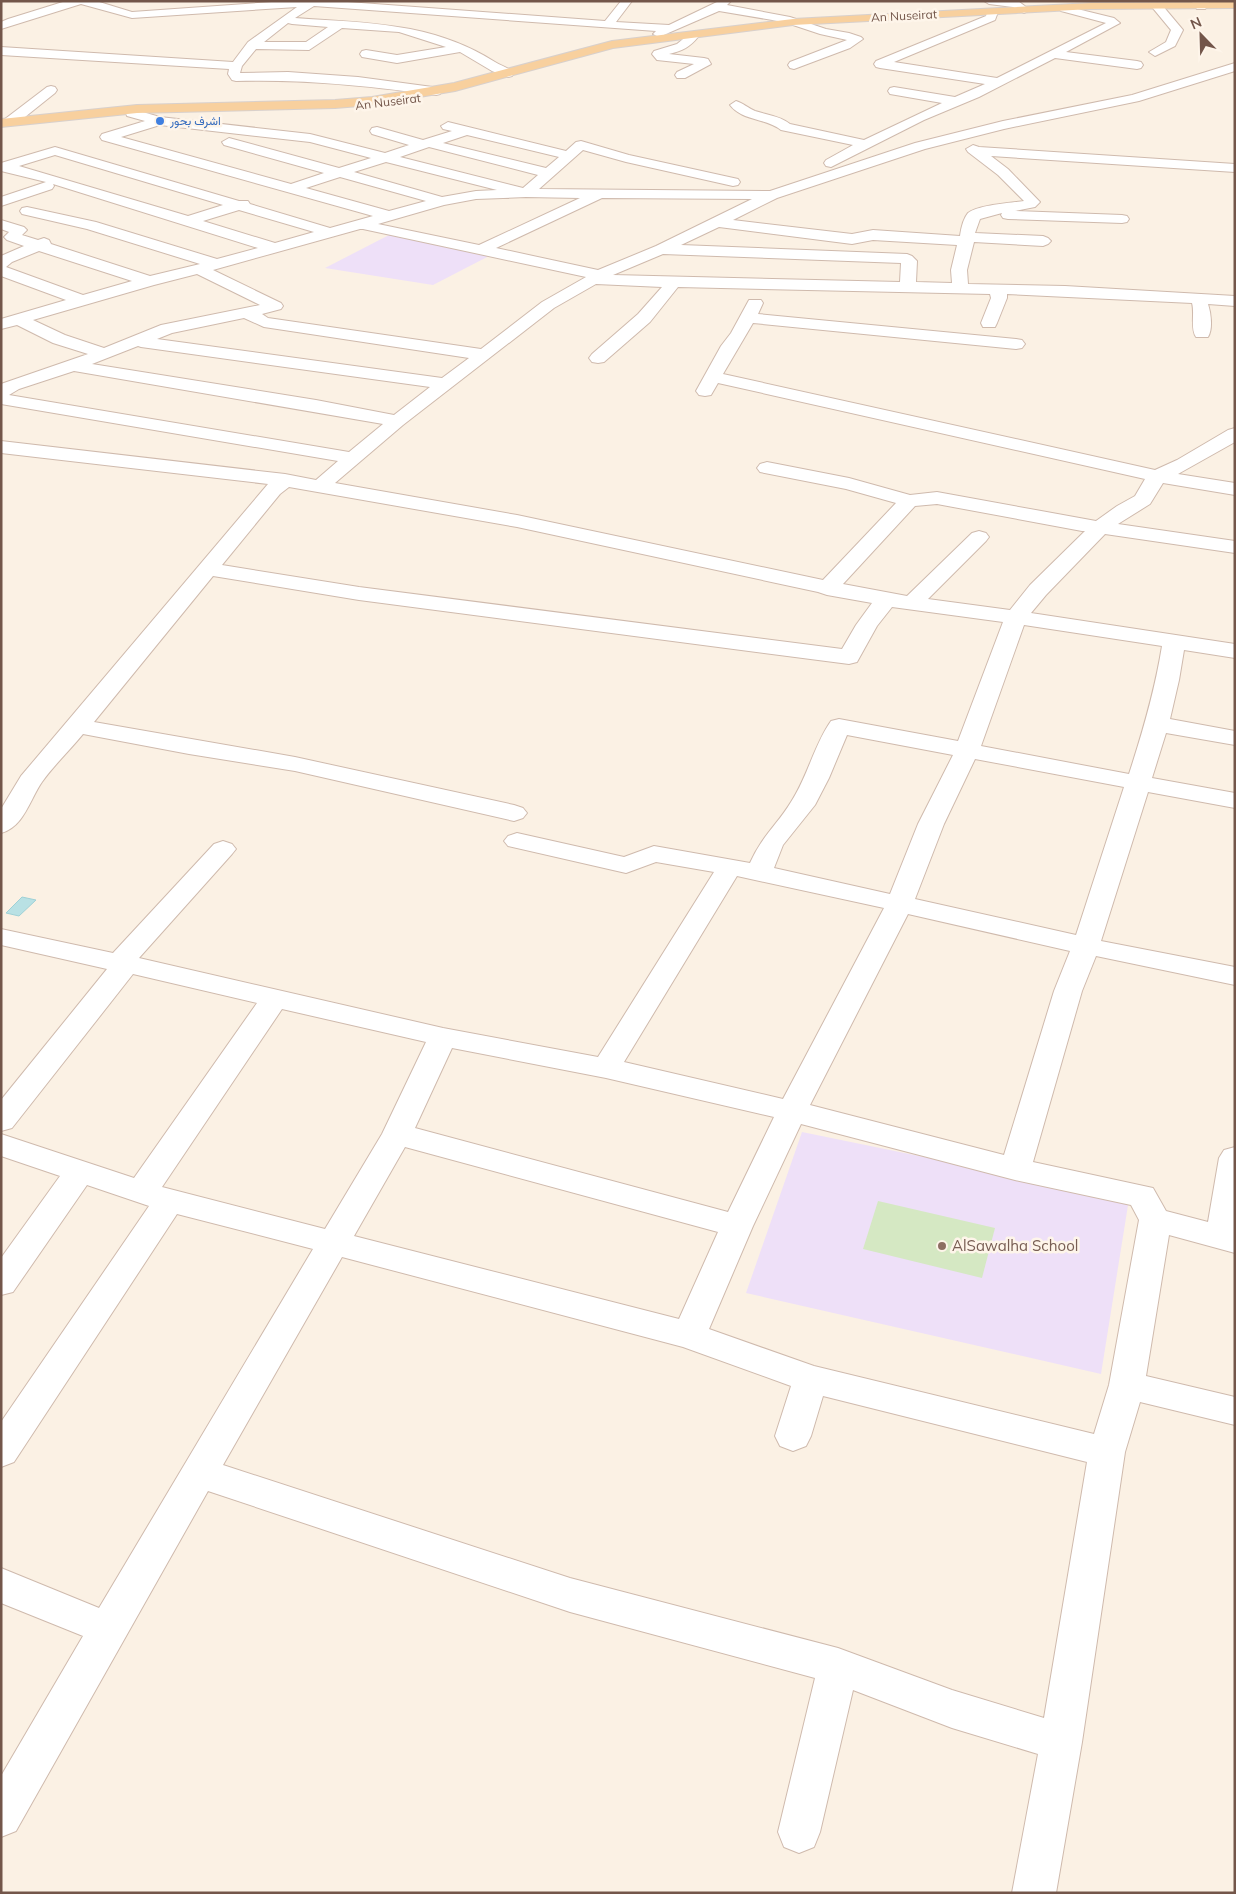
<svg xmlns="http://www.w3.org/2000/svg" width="1236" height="1894" viewBox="0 0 1236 1894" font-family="Mulish,Vazirmatn,sans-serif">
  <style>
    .education { fill: #eee0f8 }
    .green { fill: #d5e8c3 }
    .water { fill: #b9e1e4; stroke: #9fd1d6 }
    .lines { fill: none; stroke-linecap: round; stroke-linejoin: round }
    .minor-casing { stroke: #cfbaad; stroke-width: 2 }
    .major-casing { stroke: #d8d0cc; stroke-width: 2 }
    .minor { fill: #fff; fill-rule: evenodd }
    .major { fill: #f8d09e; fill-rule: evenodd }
    .shop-dot { fill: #3f7fe0; stroke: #fef5ea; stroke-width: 2 }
    .education-dot { fill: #8d6e63; stroke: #fef5ea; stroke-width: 2 }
    .labels { text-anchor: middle; stroke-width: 5; stroke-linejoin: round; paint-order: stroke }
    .far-street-label { font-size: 12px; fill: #73564a; stroke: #fef5ea }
    .far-shop-label { font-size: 12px; fill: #366cbe; stroke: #fef5ea; text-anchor: start }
    .education-label { font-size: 15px; fill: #785e54; stroke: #fef5ea; text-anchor: start }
  </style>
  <rect width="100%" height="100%" fill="#fbf1e4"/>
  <!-- education -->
  <path class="education" d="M391 234 491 255 433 285 325 268Z
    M802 1132 1129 1199 1101 1374 746 1293Z"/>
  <!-- green -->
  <path class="green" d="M878 1201 995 1228 982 1278 863 1249Z"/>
  <!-- water -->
  <path class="water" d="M22 897 36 900 19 916 6 913Z"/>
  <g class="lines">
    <defs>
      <path id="minor" d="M66 1H96L132 12 286 1H334L605 21 621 1H632L616 22 669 25 719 1H731L727 5 790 17 826 29 849 33 861 37 863 39 850 48 794 69 790 68 788 65 790 62 847 40 820 34 784 22 719 11 659 37 653 34 656 31 314 6 295 18C366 23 432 22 495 62 501 66 510 68 514 73L512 76 508 77 492 71 460 52 397 63 362 57 360 54 362 51 366 50 397 55 446 47 399 32 342 28 309 50 256 49 242 66 240 73 288 72 358 77 440 88 442 91 440 94 436 95C369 86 304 79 236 81L232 80 228 74 229 69 1 55V47L233 62 248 42 297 7 132 18 81 4 1 29V22L8 19ZM288 23 292 24 328 27 306 42H264Z
        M984 1H1018L1030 10 1024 13 1013 7 989 4Z
        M1194 1H1211L1205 5 1207 7 1205 9H1197L1192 3Z
        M1158 4 1162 5 1183 30 1175 46 1155 56 1149 52 1166 42 1171 30 1152 7Z
        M1065 6 1114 18 1120 23 1066 52 1137 61 1141 62 1143 65 1141 68 1137 69 1055 58 979 97 924 120 831 167 826 166 824 163 826 160 853 145 781 130C766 118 742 121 730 105L736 101C743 103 748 108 755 111 767 115 780 116 790 124L864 140 942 103 890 94 888 91 890 88 894 87 955 97 985 84 880 68 876 67 874 64 876 61 986 16 988 10 992 9 998 12 995 20 894 62 997 78 1106 23 1061 11 1059 9 1061 7Z
        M692 34 698 37C690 47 682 51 669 54L704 58 708 59 711 64 685 78H677L675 75 677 72 694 64 657 60 652 54 654 51 677 44 688 35Z
        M1235 63V71L1139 101 1004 129 925 149 777 198 733 220 852 234 873 230 960 236C961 229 963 219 968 213 978 205 1010 203 1024 201L998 175 968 152 966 149 973 145 979 147 1235 164V172L991 156 1008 169 1040 202 1035 207 1015 211 1122 215 1127 216 1129 219 1127 222 1122 223 1008 219 1003 218 1001 215 1002 213 980 219 975 233 1043 236 1048 238 1051 241 1048 244 1043 246 974 242 967 270 968 284 1065 286 1235 296V306L1208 304C1211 313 1213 329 1208 337H1196C1190 328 1195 314 1192 303L1007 294V298L997 323 995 327H983L981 323 991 298 990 294 678 287 650 322 604 362 598 363 592 362 589 358 592 354 638 314 662 287 596 284 554 308 403 425 335 483 517 515 823 580 896 503 846 489 760 472 757 468 760 464 767 462 849 478 910 495 937 492 1096 521 1117 506 1135 496 1145 479 718 383 711 395 705 396 699 395 696 391 721 346 731 333 749 300H761L763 303 758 314 1016 339 1022 340 1025 344 1022 348 1016 349 753 323 723 374 1155 470 1177 460 1228 430 1235 428V442L1178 474 1235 483V495L1163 483 1150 504 1118 524 1235 541V553L1105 534 1046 595 1031 613 1235 644V658L1184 650 1179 680 1170 719 1235 731V745L1166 733 1152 778 1235 793V808L1148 792 1101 941 1235 967V985L1096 956 1082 991 1033 1162 1153 1188 1166 1211 1208 1222 1219 1158 1224 1150 1235 1147V1253L1169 1235 1146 1376 1235 1397V1425L1140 1402 1125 1452 1082 1742 1056 1893H1012L1038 1754 952 1728 853 1690 820 1832 814 1847 799 1853 784 1847 778 1832 815 1678 570 1612 208 1491 16 1831 1 1837V1776L83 1636 1 1603V1568L99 1608 313 1249 177 1214 14 1462 1 1467V1422L149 1206 87 1185 13 1292 1 1295V1258L60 1176 1 1156V1134L134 1178 257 1003 133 974 12 1128 1 1131V1100L107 969 1 945V929L113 953 214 844 223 841 232 844 236 849 232 854 139 958 443 1028 598 1057 714 872 656 862 626 873 508 846 504 841 508 836 517 833 624 857 654 846 750 863C762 836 777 825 791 802 808 776 814 745 831 721L839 719 958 741 1003 622 892 607 877 626 857 662 849 664 359 600 213 576 94 722 295 757 514 805 523 808 527 813 523 818 514 821 295 771 189 754 83 734C70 750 54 765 42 782 30 799 24 827 1 833V809L21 776 268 484 1 453V441L285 474 316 480 338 461 1 404V384L88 354 53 343 17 325 1 329V319L66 300 1 276V256L24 246 7 240 4 237 9 232 1 229V220L24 227 27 230 22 235 38 240 44 238 49 240 51 244 150 276 200 264 87 229 22 214 20 211 22 208 27 207 96 222 217 259 258 248 53 184 54 186 52 189 1 206V197L46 182 1 171V163L55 147 239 201H248L250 204 330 228 373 216 102 140 100 137 102 134 145 121 127 116 126 113 127 110 132 109 160 117 310 134 385 153 409 145 372 134 370 131 372 128 377 127 423 140 452 131 443 129 441 126 448 122 566 151 576 142 581 141 629 155 738 179 740 182 738 185 733 186 626 162 583 150 539 189 770 191 915 143 1003 121 1132 95ZM160 125 310 142 371 158 339 168 229 138 222 142 224 145 324 173 291 184 121 137ZM467 135 559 157 546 168 443 143ZM429 147 538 175 523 188 400 157ZM55 155 223 205 188 216 19 166ZM386 162 497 190 476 191 442 197 354 172ZM340 177 426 201 389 211 306 188ZM526 197 580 198 479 245 378 224 444 205 476 199ZM602 198 752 199 656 246 598 270 496 248ZM239 210 314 232 275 243 203 221ZM719 227 852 244 873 240 957 245 951 270 952 283 916 282 917 261 912 256 907 254 681 245ZM360 229H363L586 277 542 302 481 349 268 318 262 314 281 309 283 306 281 303 213 270ZM39 251 132 281 83 295 6 267 12 262ZM663 254 901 263 900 282 613 275ZM197 274 260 305 161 325 104 348 65 335 33 320 154 285ZM244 318 264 327 469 358 442 378 157 339 172 333ZM138 346 141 347 430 387 394 415 316 400 92 364ZM74 371 383 424 349 452 9 395 19 389ZM289 487 517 527 818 592 827 595 872 603 856 625 842 649 359 587 222 565 280 494ZM937 504 1082 531H1085L1030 585 1010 610 928 599 986 541 989 537 986 533 979 531 972 533 907 596 843 584 915 506ZM1024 625 1162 646C1155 690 1143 731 1129 774L981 746ZM847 735 953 755 918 824 890 894 774 868 783 845 815 805 829 778ZM975 759 1124 787 1076 935 915 899 944 824ZM737 876 884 908 783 1099 624 1062ZM908 914 1070 951 1054 991 1004 1155 810 1105ZM282 1009 426 1042 382 1134 325 1229 162 1187ZM452 1048 606 1078 774 1117 728 1212 415 1128ZM801 1124 1015 1180 1131 1205 1139 1220 1109 1385 1094 1434 814 1366 709 1329 753 1226ZM405 1147 718 1232 679 1319 354 1236ZM342 1257 683 1347 791 1386 775 1436 780 1446 793 1451 806 1446 811 1436 823 1396 1087 1462 1044 1718 952 1690 838 1648 570 1578 223 1465Z
        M51 86 55 87 57 90 55 93 15 125H5L3 122 5 119 47 87Z"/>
      <path id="major" d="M1235 2V8L1092 9 793 25 613 48 455 91 372 105 335 108 137 113 1 127V119L137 105 335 100 372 97 454 83 612 41 793 19 1092 3Z"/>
    </defs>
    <!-- minor casing -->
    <use href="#minor" class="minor-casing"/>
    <!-- major casing -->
    <use href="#major" class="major-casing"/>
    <!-- minor -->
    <use href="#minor" class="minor"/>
    <!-- major -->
    <use href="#major" class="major"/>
  </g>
  <!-- markers -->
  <circle class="shop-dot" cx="160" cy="121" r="5"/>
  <circle class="education-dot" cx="942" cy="1246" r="5"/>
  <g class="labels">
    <!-- far-street labels -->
    <g class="far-street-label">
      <text transform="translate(904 16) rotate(-3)" y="4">An Nuseirat</text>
      <text transform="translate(388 102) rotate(-7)" y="4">An Nuseirat</text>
    </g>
    <!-- far-shop labels -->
    <g class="far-shop-label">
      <text x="170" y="125">اشرف بحور</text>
    </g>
    <!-- education labels -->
    <g class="education-label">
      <text x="952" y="1251">AlSawalha School</text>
    </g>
  </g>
  <!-- border -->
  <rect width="1236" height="1894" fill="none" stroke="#73564a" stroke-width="5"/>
  <!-- north arrow -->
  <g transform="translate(1201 35) rotate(337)" stroke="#fef5ea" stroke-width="4" paint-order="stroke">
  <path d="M0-4L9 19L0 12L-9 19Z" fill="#73564a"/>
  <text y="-8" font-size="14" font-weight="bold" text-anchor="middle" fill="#73564a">N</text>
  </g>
</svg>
